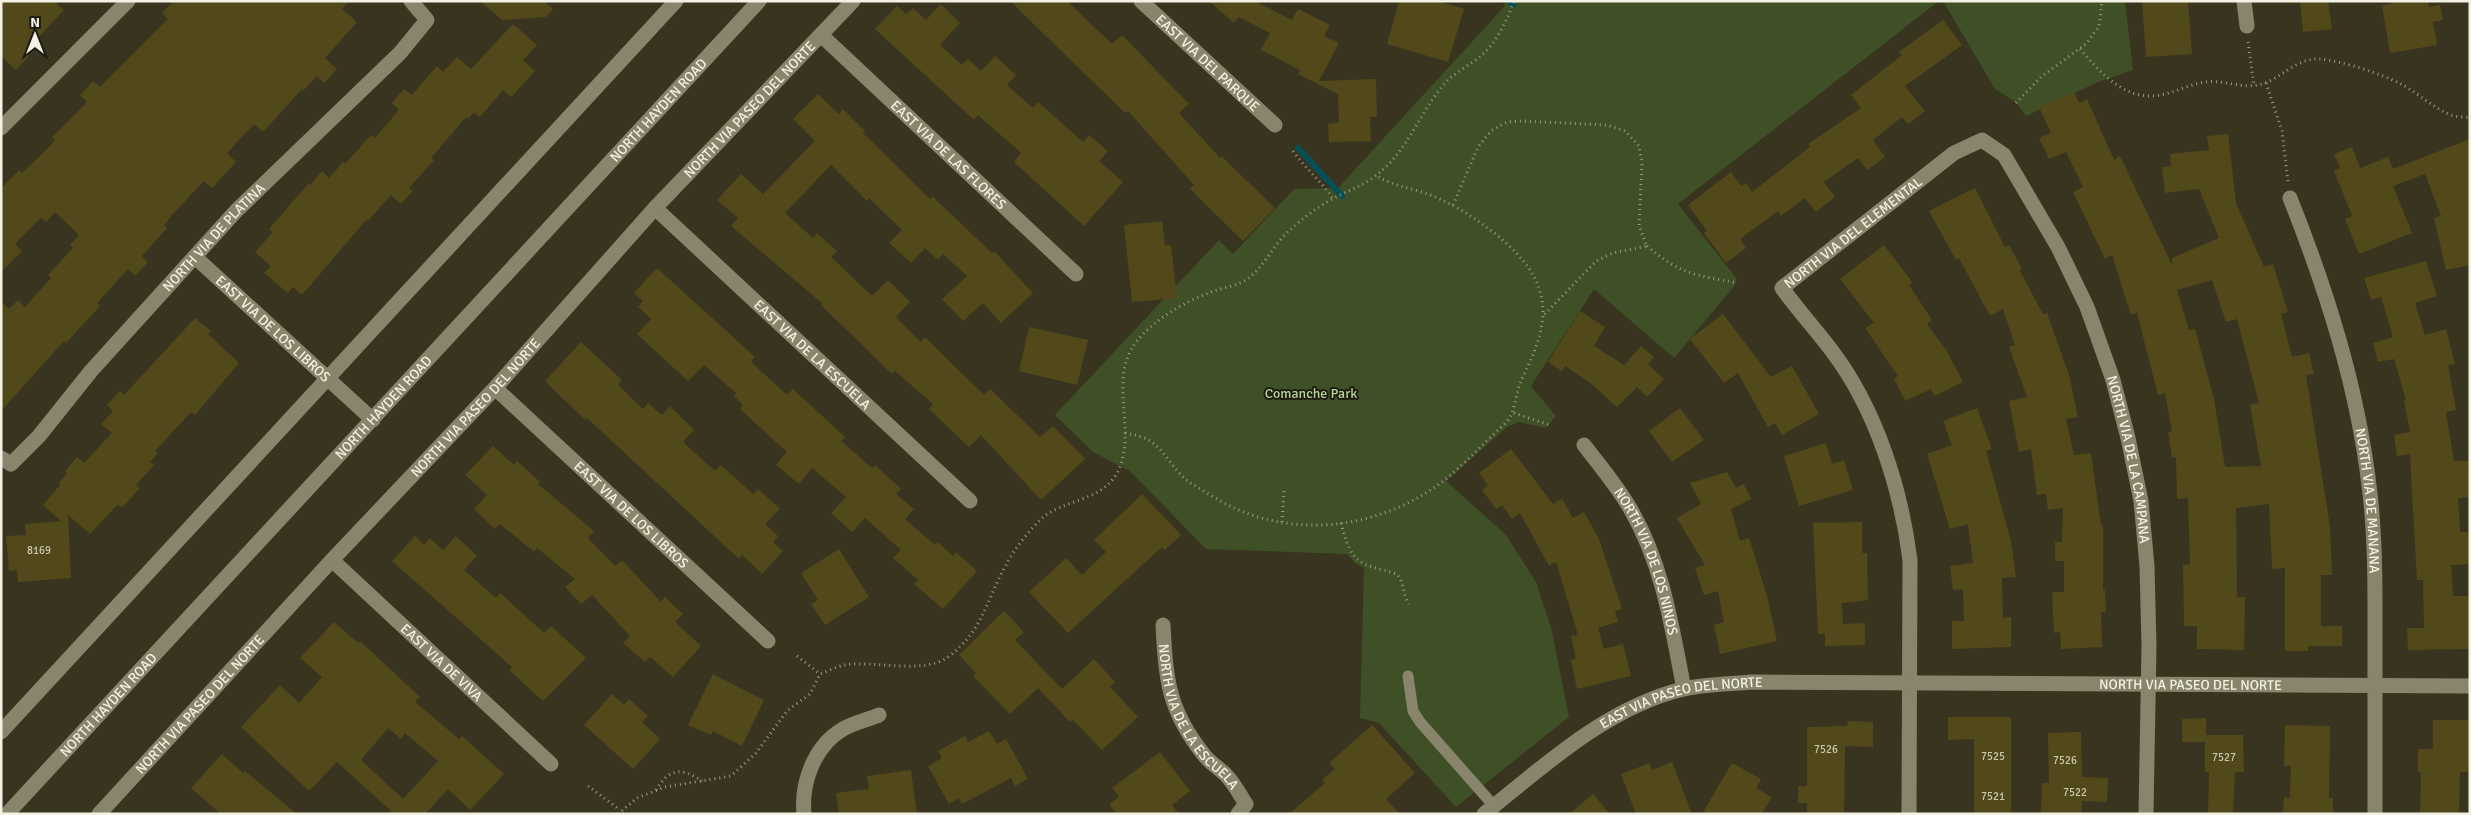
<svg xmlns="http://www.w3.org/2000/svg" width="2471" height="815" viewBox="0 0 2471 815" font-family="Signika,sans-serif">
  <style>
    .green { fill: #3f5027 }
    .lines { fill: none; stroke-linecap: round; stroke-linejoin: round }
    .stream { stroke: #055058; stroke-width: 6 }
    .building { fill: #52491b; fill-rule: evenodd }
    .path { stroke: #9c9988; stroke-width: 3; stroke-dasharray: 1 4; stroke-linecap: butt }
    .lane { stroke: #89856d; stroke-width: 11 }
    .street { stroke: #89856d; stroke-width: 15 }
    .secondary { stroke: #89856d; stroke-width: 15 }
    .labels { text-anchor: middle; stroke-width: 4; stroke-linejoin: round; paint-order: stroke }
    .number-label { font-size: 11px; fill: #cbc7b1 }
    .street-label { font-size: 14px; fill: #f3f1e3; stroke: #1e1c12 }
    .park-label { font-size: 14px; fill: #b6d490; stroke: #1e1c12 }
  </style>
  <rect width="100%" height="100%" fill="#38341f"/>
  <!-- green -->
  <path class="green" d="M1506 1H1939L1678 204 1737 279 1735 285 1674 358 1594 289 1531 386 1556 416 1546 428 1518 422 1507 427 1446 481 1506 535 1536 582 1552 631 1569 717 1456 807 1379 723 1360 718 1364 568 1355 563 1347 554 1206 549 1130 471 1093 452 1055 415 1219 240 1233 254 1294 189 1338 188 1503 8Z
    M1943 1H2125L2133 70 2098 82 2026 116 2017 103 1995 89Z"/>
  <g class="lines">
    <!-- stream -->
    <path class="stream" d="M1509 1 1513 5
      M1298 148 1342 196"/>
  </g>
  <!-- building -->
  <path class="building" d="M1 1H54L64 10 25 52 29 56 16 70 1 56Z
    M174 1H350L342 9 357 22 325 58 337 69 324 83 317 76 303 91 302 89 263 132 254 124 227 153 236 162 212 188 204 181 171 216 164 226 167 228 142 256 148 262 135 276 128 269 97 303 100 306 66 343 64 341 1 411V301L9 309 18 300 25 307 51 278 48 275 73 248 70 245 79 235 55 212 46 222 41 218 15 244 22 251 1 272V188L19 170 22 173 55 141 52 137 87 102 80 95 93 81 100 87 168 19 162 13Z
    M480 1H544L553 9 546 17 502 20Z
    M1010 1H1067L1112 44 1122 35 1189 104 1179 113 1220 158 1221 156 1275 208 1243 241 1190 189 1194 185 1128 111 1125 113Z
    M1209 1H1255L1292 20 1298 9 1330 25 1324 36 1339 43 1319 81 1376 79 1377 117H1370L1371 141 1329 142 1328 124 1339 123 1338 94 1298 74 1300 70 1261 50 1270 33 1239 17 1234 23Z
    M1399 1H1438L1464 9 1448 62 1387 44Z
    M2142 1H2188L2192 54 2146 57Z
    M2300 1H2328L2332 29 2303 32Z
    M2391 1H2428L2429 7 2440 5 2443 20 2433 22 2437 45 2390 53 2382 5 2391 4Z
    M941 4 960 23 940 45 962 65 968 59 981 71 995 56 1016 75 1007 85 1033 108 1038 102 1083 142 1089 135 1108 151 1099 161 1123 182 1084 226 1014 162 1021 153 978 115 974 120 875 29 897 6 906 14 913 8 926 20Z
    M1943 20 1962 45 1905 86 1925 111 1908 124 1902 117 1873 140 1885 157 1867 170 1858 158 1824 182 1835 197 1816 212 1805 198 1781 216 1778 211 1740 239 1746 248 1726 263 1704 233 1707 231 1688 205 1731 172 1741 186 1746 183 1752 192 1810 147 1808 144 1861 108 1851 95 1902 55 1899 52Z
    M513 24 537 45 523 60 535 71 511 97 503 90 480 117 474 112 468 119 466 117 431 158 434 160 409 188 413 191 401 204 391 195 368 221 367 219 302 295 293 287 288 293 264 273 271 266 255 252 273 232 269 229 308 184 310 185 322 171 329 178 343 162 345 164 371 135 375 138 399 110 392 103 404 89 412 95 437 66 443 72 457 57 471 69Z
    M2074 92 2079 103 2087 99 2114 160 2120 156 2172 265V258L2219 238 2199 189 2165 193 2162 167 2171 166 2170 154 2209 150 2207 136 2228 134 2236 203 2264 267 2273 264 2288 312 2281 314 2292 357 2309 353 2314 374 2306 375 2330 527 2332 575H2321V626H2342V646H2308V651H2285V568L2272 569 2269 504 2236 508 2237 597H2245L2244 650 2197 649V626H2184L2183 565 2190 564 2188 498 2177 499 2176 457 2172 458 2168 432 2172 431 2165 393 2158 395 2137 313 2131 315 2112 255 2105 259 2073 192 2083 187 2066 152 2049 159 2039 138 2051 133 2039 107ZM2212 280 2226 322 2237 319 2259 403 2250 405 2261 466 2225 467 2214 399 2195 329 2189 330 2177 290Z
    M818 94 839 114 843 109 865 131 863 133 930 199 933 197 992 253 994 251 1033 293 1001 323 983 303 963 321 942 299 967 276 943 254 938 260 925 248 911 263 889 243 902 230 869 198 867 201 831 165 785 213 813 238 817 233 837 251 831 257 872 296 888 280 910 302 896 317 921 342 925 337 984 395 990 389 1040 437 1053 426 1085 459 1041 500 981 435 969 447 929 409 933 404 895 371 892 374 821 305 823 304 731 226 738 218 717 200 741 174 763 194 815 141 793 119Z
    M2470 139V265L2446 270 2434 218 2441 216 2425 174 2393 186 2412 233 2359 254 2345 219 2352 216 2334 171 2340 168 2334 154 2352 147 2360 168 2388 157 2393 169Z
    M1975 188 2005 247 2009 245 2022 269 2020 271 2043 314 2047 313 2069 375 2078 417 2066 419 2074 455 2091 453 2101 525H2103V590H2105L2106 612H2101L2102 647 2061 649 2060 632 2054 633 2052 592H2064V561H2055V542H2062L2063 508 2048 510 2046 494 2037 495 2031 449 2019 452 2009 401 2027 397 2009 347 2015 345 2003 309 1990 316 1959 258 1956 260 1929 211Z
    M1162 221 1165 245H1171L1177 298 1132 302 1124 225Z
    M1884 245 1912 282 1909 285 1932 320 1927 324 1947 351 1963 382 1935 396 1931 389 1905 401 1894 379 1898 376 1865 328 1874 323 1840 279Z
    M2426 261 2437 296 2415 303 2425 335 2446 329 2455 364 2448 365 2456 410 2446 412 2454 461H2468L2470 497 2458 498 2460 532H2470V564L2451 565 2453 596H2470V649L2408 650 2407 628H2424L2423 580H2417L2410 454 2397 456 2394 435 2410 432 2404 400H2406L2394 359 2378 362 2373 343 2393 337 2381 297 2371 300 2364 278Z
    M657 268 755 357 751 362 787 395 793 389 845 437 841 441 872 468 875 465 901 489 896 494 914 509 905 519 935 545 938 542 953 556 956 552 977 571 943 609 914 584 918 580 893 558 901 550 865 518 852 532 831 513 846 497 812 468 799 484 776 465 787 452 740 409 743 405 734 396 736 393 704 365 688 381 637 334 651 319 638 307 643 301 634 293Z
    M1580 311 1605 327 1594 346 1624 365 1641 346 1654 357 1648 364 1664 379 1647 397 1637 387 1617 407 1589 382 1565 366 1562 371 1548 362Z
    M1723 314 1771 377 1792 366 1819 414 1782 435 1775 423 1768 427 1738 373 1724 383 1690 339Z
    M195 318 211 331 208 334 239 363 195 415 191 412 155 451 158 453 150 462 154 465 136 485 140 488 122 508 118 504 90 534 68 515 71 578 18 582 17 570 9 571 6 536 26 535 25 524 61 521 43 505 60 485 59 483 67 473 65 471 77 457 84 463 112 433 101 424 113 411 107 405 120 391 124 395Z
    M1029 327 1088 340 1077 385 1019 371Z
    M581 342 622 380 618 385 643 409 648 403 662 415 670 406 694 430 683 442 715 471 721 465 753 494 758 489 780 509 765 524 778 536 773 542 783 551 762 574 742 555 739 559 587 418 585 420 545 381Z
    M1680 408 1704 440 1672 462 1649 431Z
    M1977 408 1992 449 1986 451 2011 541 2016 577 2002 578 2003 618 2011 617V647L1952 649V621H1964L1963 589 1953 590 1950 566 1973 563 1968 524 1950 529 1927 454 1952 445 1943 421Z
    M1826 443 1832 464 1844 460 1853 490 1799 506 1784 456Z
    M493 446 514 465 517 461 540 482 538 484 594 531 588 538 615 566 622 560 661 602 665 597 683 614 675 622 701 646 673 677 650 657 645 662 623 643 630 636 592 595 581 604 565 587 575 579 537 548 534 552 500 524 495 529 474 509 487 495 465 475Z
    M1511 449 1553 504 1562 499 1573 518 1584 512 1599 539 1622 609 1615 611 1618 622 1598 628 1604 649 1623 644 1631 676 1577 689 1571 660 1576 659 1571 636 1578 635 1556 562 1549 566 1520 513 1512 519 1502 505 1496 509 1482 490 1488 485 1479 473Z
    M1727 472 1736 488 1744 484 1751 499 1731 509 1740 541 1749 538 1767 596 1777 641 1720 654 1714 625 1724 622 1718 591 1704 595 1695 568 1705 565 1677 518 1701 504 1690 483Z
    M1142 494 1181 535 1165 550 1162 547 1068 633 1029 592 1066 558 1082 575 1106 552 1094 540Z
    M1862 522V553H1867L1868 600 1842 603 1843 624 1865 623V645L1825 646V634H1818L1813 523Z
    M415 536 424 545 430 538 443 550 456 536 477 556 464 570 496 598 500 593 544 633 551 626 586 658 543 701 509 670 512 667 392 561Z
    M839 549 869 597 825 625 811 604 818 600 801 573Z
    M1004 611 1024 632 1015 640 1062 689 1094 659 1115 682 1110 687 1138 717 1102 750 1073 720 1070 722 1038 688 1010 714 973 676 976 673 959 655Z
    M334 622 358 643 360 641 420 697 415 702 459 739 462 736 504 774 470 810 448 789 425 814H389L391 811 337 762 309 791 241 727 280 685 299 703 322 677 300 658ZM388 728 401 739 405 733 438 761 403 799 361 760Z
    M713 674 764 700 742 746 713 731 711 735 688 725Z
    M612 694 624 705 629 699 648 716 642 722 660 739 633 769 584 725Z
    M1948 717H2011V814H1974V739L1948 740Z
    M2206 718V735H2243L2244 772H2235L2233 814H2208L2209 772H2205V742H2182V719Z
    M2433 720H2470V772H2460L2459 814H2420L2421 772H2418V749H2433Z
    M1848 721 1873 722V747L1845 746 1844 814H1807V803H1798V786H1807V727L1847 726Z
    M1372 725 1415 773 1386 799 1400 814H1289L1325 783 1322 780 1335 769 1329 763Z
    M2285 725 2330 726 2329 798H2333V814H2283L2284 797 2290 798 2291 766H2284Z
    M989 731 997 744 1006 739 1028 779 1015 786 1011 778 962 804 959 798 949 804 928 766 942 758 938 751 965 736 968 742Z
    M2081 732 2082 777 2108 778 2107 802 2082 801 2081 814H2041L2042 783H2049L2048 733Z
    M1160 752 1190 791 1172 805 1179 814H1116L1109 804 1119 797 1112 788Z
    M222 754 243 773 245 771 297 814H221L191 788Z
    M1672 762 1692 814H1636L1621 774 1650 763 1652 770Z
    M1732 763 1761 779 1756 788 1772 797 1762 814H1702Z
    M911 770 917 814H839L836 793 869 789 867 776Z
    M1593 794 1610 814H1569Z"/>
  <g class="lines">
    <!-- path -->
    <path class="path" d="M2248 42 2254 86
      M2080 49C2102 74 2127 104 2165 94 2178 91 2191 84 2205 82 2226 79 2243 91 2265 83 2283 76 2298 58 2319 59 2339 60 2382 74 2399 83 2417 92 2433 108 2451 115 2456 117 2464 117 2470 118
      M2266 83 2282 131 2288 182
      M2016 103 2041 77 2087 43 2099 26 2102 1
      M1293 151C1305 168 1321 181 1333 199
      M1453 205 1478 147 1491 131 1499 126 1508 122 1521 121 1607 125 1625 131 1639 146 1642 163 1639 226 1647 246 1613 253 1596 261 1543 316
      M1647 246C1681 275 1695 275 1738 283
      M1514 413 1550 425
      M1125 433C1134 435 1143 436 1150 441 1166 451 1174 473 1192 484 1209 494 1227 506 1246 513 1317 539 1395 522 1452 474 1471 457 1488 439 1507 422 1517 408 1515 391 1523 376 1554 316 1551 280 1498 236 1478 220 1457 206 1433 196 1414 188 1394 187 1377 176
      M1282 522 1284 489
      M1341 523C1352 565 1358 563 1397 574 1405 584 1402 594 1409 604
      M797 656 820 674
      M588 786 620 810
      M656 790C670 767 682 768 702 781
      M618 814 637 798 665 787 731 776 756 753 787 711 810 694 820 674C828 671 836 667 844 665 874 660 923 675 948 657 984 630 986 600 1006 565 1014 549 1029 531 1041 519 1063 499 1101 502 1117 473 1139 432 1106 379 1137 341 1155 319 1184 302 1211 292 1224 287 1239 286 1250 277 1266 264 1275 242 1291 229 1302 219 1316 208 1329 201 1344 192 1361 187 1375 176 1406 154 1418 116 1441 88 1451 74 1469 66 1482 55 1497 42 1507 20 1514 1"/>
    <!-- lane -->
    <path class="lane" d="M1408 676 1413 711 1420 722 1494 806"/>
    <!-- street -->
    <g class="street">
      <path id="s1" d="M1141 1 1275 125"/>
      <path d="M2244 1 2247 26"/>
      <path id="s2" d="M821 35 1076 274"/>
      <path d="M1 128 128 1"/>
      <path id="s3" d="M2290 198C2327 291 2357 386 2369 485 2376 540 2375 596 2375 651 2375 705 2375 760 2375 814"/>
      <path id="s4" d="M655 208 970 501"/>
      <path id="s5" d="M195 257 373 420"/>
      <path id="s6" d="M495 388 768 641"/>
      <path id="s7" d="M1584 445C1600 466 1618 487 1631 510 1663 565 1672 628 1684 689"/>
      <path id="s8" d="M1 458 11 464 39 436 91 371 236 211 400 53 427 20 411 1"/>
      <path id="s9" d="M332 560 551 764"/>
      <path id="s10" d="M1163 625C1166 680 1168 710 1204 755 1210 763 1219 768 1226 775 1234 783 1240 795 1246 804L1238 814"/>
      <path d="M804 814C801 783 814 746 843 729 853 723 867 720 879 715"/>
      <path id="s11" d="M1909 814 1910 560C1901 489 1876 409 1832 351 1816 330 1798 310 1782 288L1954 153 1982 140 2004 155 2058 247 2087 307 2113 380 2128 438 2141 501 2147 566 2149 646 2146 814"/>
    </g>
    <!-- secondary -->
    <g class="secondary">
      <path d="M1 732 676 1"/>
      <path id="s12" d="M7 814 759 1"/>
      <path id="s13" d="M99 814 332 560 495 388 655 208 853 1"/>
      <path id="s14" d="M1484 814C1545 765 1606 708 1683 689 1705 684 1730 684 1752 682L2470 686"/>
    </g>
  </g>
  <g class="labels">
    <!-- number labels -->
    <g class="number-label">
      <text x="39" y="554">8169</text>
      <text x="1826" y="753">7526</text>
      <text x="1993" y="760">7525</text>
      <text x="2224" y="761">7527</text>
      <text x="2065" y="764">7526</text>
      <text x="2075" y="796">7522</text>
      <text x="1993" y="800">7521</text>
    </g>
    <!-- street labels -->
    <g class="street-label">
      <text dy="5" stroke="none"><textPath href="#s1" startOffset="91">EAST VIA DEL PARQUE</textPath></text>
      <text dy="5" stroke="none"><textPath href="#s12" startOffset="959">NORTH HAYDEN ROAD</textPath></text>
      <text dy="5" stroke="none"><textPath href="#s13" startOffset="959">NORTH VIA PASEO DEL NORTE</textPath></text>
      <text dy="5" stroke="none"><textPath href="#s2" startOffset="175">EAST VIA DE LAS FLORES</textPath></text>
      <text dy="5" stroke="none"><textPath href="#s11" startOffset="650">NORTH VIA DEL ELEMENTAL</textPath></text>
      <text dy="5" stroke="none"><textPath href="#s8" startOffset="316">NORTH VIA DE PLATINA</textPath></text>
      <text dy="5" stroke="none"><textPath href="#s5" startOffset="106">EAST VIA DE LOS LIBROS</textPath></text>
      <text dy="5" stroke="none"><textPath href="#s4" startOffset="215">EAST VIA DE LA ESCUELA</textPath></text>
      <text dy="5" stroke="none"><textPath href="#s13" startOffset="554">NORTH VIA PASEO DEL NORTE</textPath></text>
      <text dy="5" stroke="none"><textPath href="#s12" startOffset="554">NORTH HAYDEN ROAD</textPath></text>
      <text dy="5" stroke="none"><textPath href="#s11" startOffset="1168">NORTH VIA DE LA CAMPANA</textPath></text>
      <text dy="5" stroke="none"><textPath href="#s3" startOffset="314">NORTH VIA DE MANANA</textPath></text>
      <text dy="5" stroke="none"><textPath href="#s6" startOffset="186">EAST VIA DE LOS LIBROS</textPath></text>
      <text dy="5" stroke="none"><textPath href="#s7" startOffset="134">NORTH VIA DE LOS NINOS</textPath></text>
      <text dy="5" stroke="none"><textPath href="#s9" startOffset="150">EAST VIA DE VIVA</textPath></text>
      <text dy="5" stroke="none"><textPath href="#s14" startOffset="745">NORTH VIA PASEO DEL NORTE</textPath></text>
      <text dy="5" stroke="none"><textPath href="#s13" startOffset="149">NORTH VIA PASEO DEL NORTE</textPath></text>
      <text dy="5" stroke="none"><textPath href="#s12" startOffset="149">NORTH HAYDEN ROAD</textPath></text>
      <text dy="5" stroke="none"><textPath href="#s14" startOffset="232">EAST VIA PASEO DEL NORTE</textPath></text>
      <text dy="5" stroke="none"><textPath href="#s10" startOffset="102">NORTH VIA DE LA ESCUELA</textPath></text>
    </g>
    <!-- park labels -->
    <g class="park-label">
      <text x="1311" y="398">Comanche Park</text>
    </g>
  </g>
  <!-- border -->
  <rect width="2471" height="815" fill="none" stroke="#f3f1e3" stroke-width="5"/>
  <!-- north arrow -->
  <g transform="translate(35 35)" stroke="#1e1c12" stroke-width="4" paint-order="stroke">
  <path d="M0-4L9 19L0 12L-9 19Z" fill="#f3f1e3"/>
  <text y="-8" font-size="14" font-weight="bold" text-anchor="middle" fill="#f3f1e3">N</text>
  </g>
</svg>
